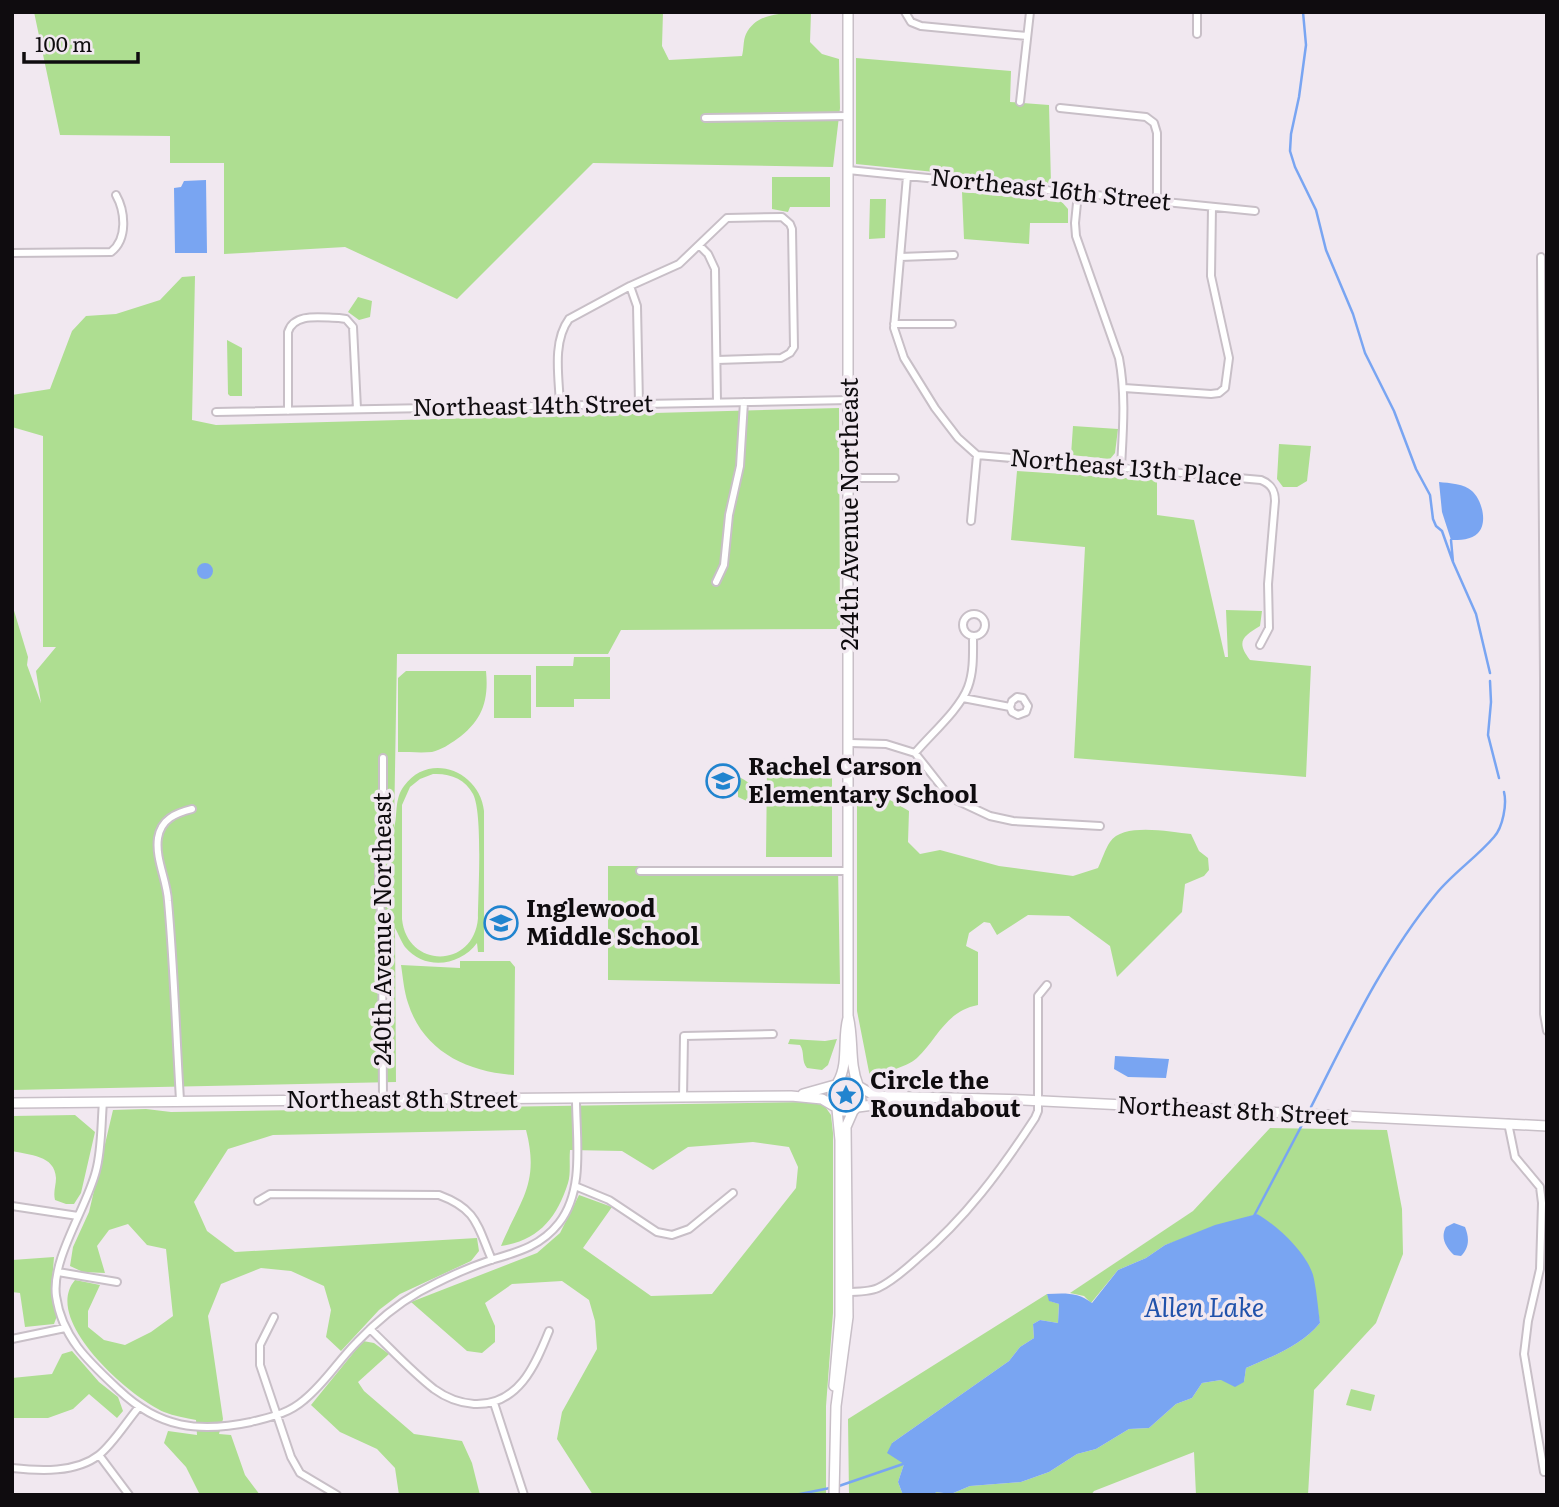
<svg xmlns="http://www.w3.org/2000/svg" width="1559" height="1507" viewBox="0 0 1559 1507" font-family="Literata,serif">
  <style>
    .green { fill: #aede91; fill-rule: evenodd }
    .water { fill: #79a5f2 }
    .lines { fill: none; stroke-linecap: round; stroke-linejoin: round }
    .stream { stroke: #79a5f2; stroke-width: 2.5 }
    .street-casing { stroke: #c8bfc7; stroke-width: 10 }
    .secondary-casing { stroke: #c8bfc7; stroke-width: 12 }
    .street { stroke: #fff; stroke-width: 6 }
    .secondary { stroke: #fff; stroke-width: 9 }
    .labels { text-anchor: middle; stroke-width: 7; stroke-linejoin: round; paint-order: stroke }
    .street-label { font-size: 24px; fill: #0f0c0f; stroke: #f1e8f0 }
    .poi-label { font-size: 24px; font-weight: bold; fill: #0f0c0f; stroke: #f1e8f0; text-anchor: start }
    .water-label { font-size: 26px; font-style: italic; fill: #2052ab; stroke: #f1e8f0 }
  </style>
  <rect width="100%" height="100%" fill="#f1e8f0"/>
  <!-- green -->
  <path class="green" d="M34 12H663L662 46 669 60 742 56C744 49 743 40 746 34 758 10 789 13 811 13L810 42 822 54 839 59 840 108 833 167 593 163 457 299 345 247 224 254V163H170V136L60 135Z
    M856 58 1011 71 1010 102 1049 105 1051 184 856 164Z
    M772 177H830V207H790L788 212 772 209Z
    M962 192 1061 201 1068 209V223H1030L1029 244 964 239Z
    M870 199H886L885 238 869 239Z
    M195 276 192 420 216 425 839 408 840 629 621 630 608 654H397L394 828C398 815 394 799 404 786 429 751 480 771 484 811V952H478L477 943C460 966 425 971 405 947 401 941 398 933 395 928L396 1082 12 1090V604L28 657 27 665 41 703 36 671 56 647H43V436L12 427V395L50 389 72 331 86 316 116 314 160 300 182 277ZM433 774C450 773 465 779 473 794 483 813 478 894 478 918 474 969 407 969 402 919V805L410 787 420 779Z
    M358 297 372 301 370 317 359 320 348 312Z
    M227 340 242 348V396H230L228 394Z
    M1073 426 1118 429 1115 453 1110 459 1071 455Z
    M1279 444 1311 446 1307 481 1297 487H1283L1277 479Z
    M1017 471 1157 480V515L1194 520 1225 657H1228L1226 610 1262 611 1260 626C1244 636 1235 641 1250 660L1311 666 1306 777 1074 758 1085 547 1011 540Z
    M574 657H610V699H574V707H536V666H573Z
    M406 671H486C489 701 482 721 457 739 450 744 441 750 432 752 422 753 409 752 398 752V678Z
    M494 675H531V718H494Z
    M767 768 832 769V857H766Z
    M738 777C750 781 758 790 753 804L738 797V789L730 786 728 778Z
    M871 789 909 811 908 842 920 854 940 850 999 866 1073 876 1098 868C1102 860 1105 849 1110 842 1123 822 1170 832 1191 834L1199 851 1208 858 1209 870 1204 876 1185 884 1182 912 1117 977 1110 946 1069 916 1028 915 997 935 990 923 984 922 969 933 966 946 978 952V1005C946 1011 938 1038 917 1058 906 1068 883 1072 870 1077L857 1011V790Z
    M608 866H838L840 984 608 980Z
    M460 961H510L515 967 514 1075C467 1072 423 1051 408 1003 404 991 403 978 401 965L460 968Z
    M790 1039 825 1041 837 1039 828 1065 822 1070 807 1068C801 1061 805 1052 800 1045L788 1044Z
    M837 1095a9 9 0 1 1 18 0a9 9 0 1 1-18 0Z
    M805 1102 824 1105 831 1115 833 1133V1313L826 1406V1495H593L557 1439 562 1412 597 1349 595 1321 589 1300 562 1281 512 1284 485 1303 495 1326V1342L482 1353 467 1351 411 1302 537 1253 560 1233 579 1195 612 1207 583 1248 651 1296 712 1294 796 1188 798 1167 789 1147 753 1142 688 1147 653 1170 622 1151 570 1150C569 1161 571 1173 568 1183 557 1218 538 1241 501 1246 520 1200 540 1184 526 1130L273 1135 228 1149 194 1202 207 1231 235 1252 477 1238 479 1251 471 1261 400 1294 379 1310 341 1351 326 1337 331 1310 324 1286 291 1271 261 1268 221 1284 208 1316 223 1419 219 1434 231 1435 245 1475 260 1495H200L186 1467 164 1443 168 1431 197 1435 196 1420C186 1418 174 1416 164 1412 130 1397 41 1320 75 1280L100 1285 88 1311V1327L104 1340 125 1345 151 1332 173 1316 166 1249 147 1245 128 1224 109 1230 97 1246 105 1273 83 1272 70 1266 73 1247 89 1212 113 1110 146 1109 171 1112Z
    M75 1115 95 1132 81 1193 74 1204H66L55 1200C53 1192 56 1186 56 1178 55 1155 29 1155 12 1151V1116Z
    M1270 1128 1387 1130 1402 1209 1403 1254 1376 1323 1314 1390 1308 1495H1196L1194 1452 1094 1491 1091 1495H935L936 1492 951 1494 970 1486 1021 1482 1049 1472 1077 1454 1096 1449 1129 1429 1149 1428 1176 1404 1192 1398 1202 1383 1221 1380 1244 1382 1246 1368C1273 1356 1301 1346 1320 1323L1317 1306 1257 1214 1165 1245 1146 1258 1118 1270 1091 1303 1084 1296 1070 1293 1193 1211Z
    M54 1257 52 1283 57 1316 54 1324 25 1327 20 1293 12 1292V1260Z
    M1047 1294 1050 1301 1059 1304 1058 1323 1040 1320 1033 1324 1034 1338 1020 1347 1009 1361 892 1443 904 1464 898 1482 903 1495H849L848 1419Z
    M363 1341 374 1343 389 1354 358 1382 364 1391 414 1434 462 1441 472 1463 480 1495H399L395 1468 377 1449 340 1432 311 1405Z
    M72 1351 99 1382 118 1397 123 1411 117 1418 89 1394 73 1409 48 1418H12V1378L52 1374 62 1354Z
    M1351 1389 1375 1395 1371 1411 1346 1405Z"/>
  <!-- water -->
  <path class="water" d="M206 180 207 253H175L174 188 181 187 184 181Z
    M1439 482C1449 483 1465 484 1472 491 1482 500 1488 523 1478 533 1472 540 1459 540 1451 540L1442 512Z
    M197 571a8 8 0 1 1 16 0a8 8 0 1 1-16 0Z
    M1115 1056 1169 1059 1166 1078 1128 1077 1114 1069Z
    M1257 1214C1277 1225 1310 1256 1314 1279 1317 1294 1318 1309 1320 1323 1301 1346 1273 1356 1246 1368L1244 1382 1235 1387 1221 1380 1202 1383 1192 1398 1176 1404 1149 1428 1129 1429 1096 1449 1077 1454 1049 1472 1021 1482 970 1486 951 1494 936 1492 935 1495H903L898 1482 904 1464 887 1453 892 1443 1009 1361 1020 1347 1034 1338 1033 1324 1040 1320 1058 1323 1059 1304 1049 1301 1047 1294C1065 1293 1078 1292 1092 1303L1118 1270 1146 1258 1165 1245 1215 1225Z
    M1454 1223 1465 1227C1469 1237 1470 1247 1461 1256L1454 1255C1446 1247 1440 1238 1446 1227Z"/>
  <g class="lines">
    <!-- stream -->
    <path class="stream" d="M1303 12 1306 45 1299 97 1291 134 1290 151 1295 167 1316 210 1326 250 1353 314 1365 353 1394 411 1416 469 1430 495 1433 519 1436 526 1442 531 1453 562
      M1451 540 1453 562 1476 614 1490 673
      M1490 681 1491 702 1488 735 1499 778
      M1311 1107C1348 1034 1384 957 1436 894 1453 873 1476 858 1494 837 1503 827 1507 804 1504 792
      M1254 1216 1303 1123
      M836 1487 906 1463
      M795 1495 830 1488"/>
    <defs>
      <path id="street" d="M905 12 911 22 921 26 1027 36
        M1197 12V34
        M1020 102 1030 12
        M1060 108 1146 117 1154 123 1157 133V201
        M705 118 848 116
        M848 170 1255 211
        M907 176 894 328 904 358 935 408 958 438 977 455
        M1078 193 1075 223 1076 236 1119 358C1126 395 1123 430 1121 467
        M699 245 708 254 715 269 717 402
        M12 253 111 252C128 239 125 211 116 195
        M900 257 954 255
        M1541 257 1544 679V1014L1547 1031
        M630 286 637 306 639 404
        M894 324H952
        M1124 388 1211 394 1219 393 1225 388 1229 358 1211 276 1212 207
        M560 405C559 378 552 342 569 319L630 286 679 264 727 218 782 217 790 224 792 229 794 347 790 353 781 358 717 360
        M288 411V332C294 312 322 318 339 318L346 319 353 327 357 409
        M216 412 850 400
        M977 455 1261 480C1271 484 1275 490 1275 501L1268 584 1269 628 1260 645
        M850 478H895
        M971 521 977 455
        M716 582 724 565 729 515 740 466 744 402
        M963 625a11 11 0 1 1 22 0a11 11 0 1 1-22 0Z
        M963 698 1010 707 1012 712 1018 715 1026 712 1028 706 1023 698 1017 697 1012 701 1010 707
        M850 743 886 744 915 753 945 791 958 801 990 816 1013 821 1100 826
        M915 753C931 734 960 709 968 687 974 671 973 653 973 636
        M383 758V826L379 874 382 938 383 1100
        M640 871H848
        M683 1098 684 1036 773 1034
        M180 1100C176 1034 174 967 168 901 167 880 155 859 158 838 161 819 176 813 192 809
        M103 1102C101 1125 102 1149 96 1171 87 1207 51 1259 56 1296 62 1338 89 1362 119 1390 159 1428 199 1433 251 1422 270 1417 288 1414 304 1400 325 1383 338 1361 357 1342 375 1323 396 1305 419 1292 441 1280 467 1268 491 1260 518 1252 541 1246 559 1223 585 1190 576 1139 576 1099
        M1508 1123 1515 1157 1540 1187 1542 1203 1540 1269 1528 1321 1524 1354 1544 1472
        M575 1186 609 1200 657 1232 672 1235 689 1229 733 1193
        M258 1201 270 1194 439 1195C477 1209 477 1225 492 1260
        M12 1206 78 1216
        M58 1272 117 1282
        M845 1292C855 1292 869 1292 878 1288 891 1282 906 1269 917 1259 965 1219 1001 1170 1035 1118L1038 1111V996L1047 985
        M274 1317 260 1345V1365L291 1457 300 1473 337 1495
        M370 1329C391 1349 411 1371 434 1389 445 1397 460 1403 474 1404 518 1406 535 1366 549 1331
        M12 1339 65 1328
        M494 1403 524 1495
        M99 1455 129 1495
        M12 1468C40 1471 76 1473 99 1455 113 1444 127 1421 139 1407"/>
      <path id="secondary" d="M848 12V1016C854 1039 849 1063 858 1085
        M838 1082C849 1063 842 1039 848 1018
        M860 1088 861 1103 853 1111H840L832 1102V1089C847 1070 861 1092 878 1096L1023 1100 1547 1126
        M803 1094 835 1085
        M12 1103 791 1096 822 1099 834 1106
        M858 1107 896 1102
        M834 1386 840 1316V1140L837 1109
        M834 1495 836 1406 848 1317 846 1127 853 1111"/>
    </defs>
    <!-- street casing -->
    <use href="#street" class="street-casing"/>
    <!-- secondary casing -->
    <use href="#secondary" class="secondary-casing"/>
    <!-- street -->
    <use href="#street" class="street"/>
    <!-- secondary -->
    <use href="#secondary" class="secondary"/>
  </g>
  <!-- icons -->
  <defs>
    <symbol id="school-ring" viewBox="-11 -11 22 22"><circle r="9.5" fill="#f1e8f0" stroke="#2184cf" stroke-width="1.5"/><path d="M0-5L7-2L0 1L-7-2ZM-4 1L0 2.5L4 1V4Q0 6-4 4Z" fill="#2184cf"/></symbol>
    <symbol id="sight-ring" viewBox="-11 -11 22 22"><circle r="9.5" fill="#f1e8f0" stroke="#2184cf" stroke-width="1.5"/><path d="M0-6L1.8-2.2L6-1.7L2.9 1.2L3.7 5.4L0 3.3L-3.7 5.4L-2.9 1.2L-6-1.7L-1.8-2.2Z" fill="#2184cf"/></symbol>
  </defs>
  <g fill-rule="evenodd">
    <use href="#school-ring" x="704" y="762" width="38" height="38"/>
    <use href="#school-ring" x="482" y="904" width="38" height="38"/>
    <use href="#sight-ring" x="827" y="1076" width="38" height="38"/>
  </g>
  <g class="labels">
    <!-- street labels -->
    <g class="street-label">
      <text transform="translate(1051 190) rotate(6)" y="8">Northeast 16th Street</text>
      <text transform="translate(533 406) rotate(-1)" y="8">Northeast 14th Street</text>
      <text transform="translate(1126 468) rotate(5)" y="8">Northeast 13th Place</text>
      <text transform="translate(850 514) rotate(-90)" y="8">244th Avenue Northeast</text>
      <text transform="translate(383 929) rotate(-90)" y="8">240th Avenue Northeast</text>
      <text x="402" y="1108">Northeast 8th Street</text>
      <text transform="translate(1233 1111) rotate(3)" y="8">Northeast 8th Street</text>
    </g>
    <!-- poi labels -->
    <g class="poi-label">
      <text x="748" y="775">Rachel Carson<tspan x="748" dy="28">Elementary School</tspan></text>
      <text x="526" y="917">Inglewood<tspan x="526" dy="28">Middle School</tspan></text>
      <text x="870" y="1089">Circle the<tspan x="870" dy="28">Roundabout</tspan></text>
    </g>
    <!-- water labels -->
    <g class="water-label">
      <text x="1204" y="1317">Allen Lake</text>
    </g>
  </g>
  <!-- border -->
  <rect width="1559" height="1507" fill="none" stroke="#0f0c0f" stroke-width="28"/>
  <!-- scale -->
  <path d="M24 52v10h114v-10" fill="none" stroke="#0f0c0f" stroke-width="3.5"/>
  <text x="35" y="52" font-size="21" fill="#0f0c0f" stroke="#f1e8f0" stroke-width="5" paint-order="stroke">100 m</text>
</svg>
